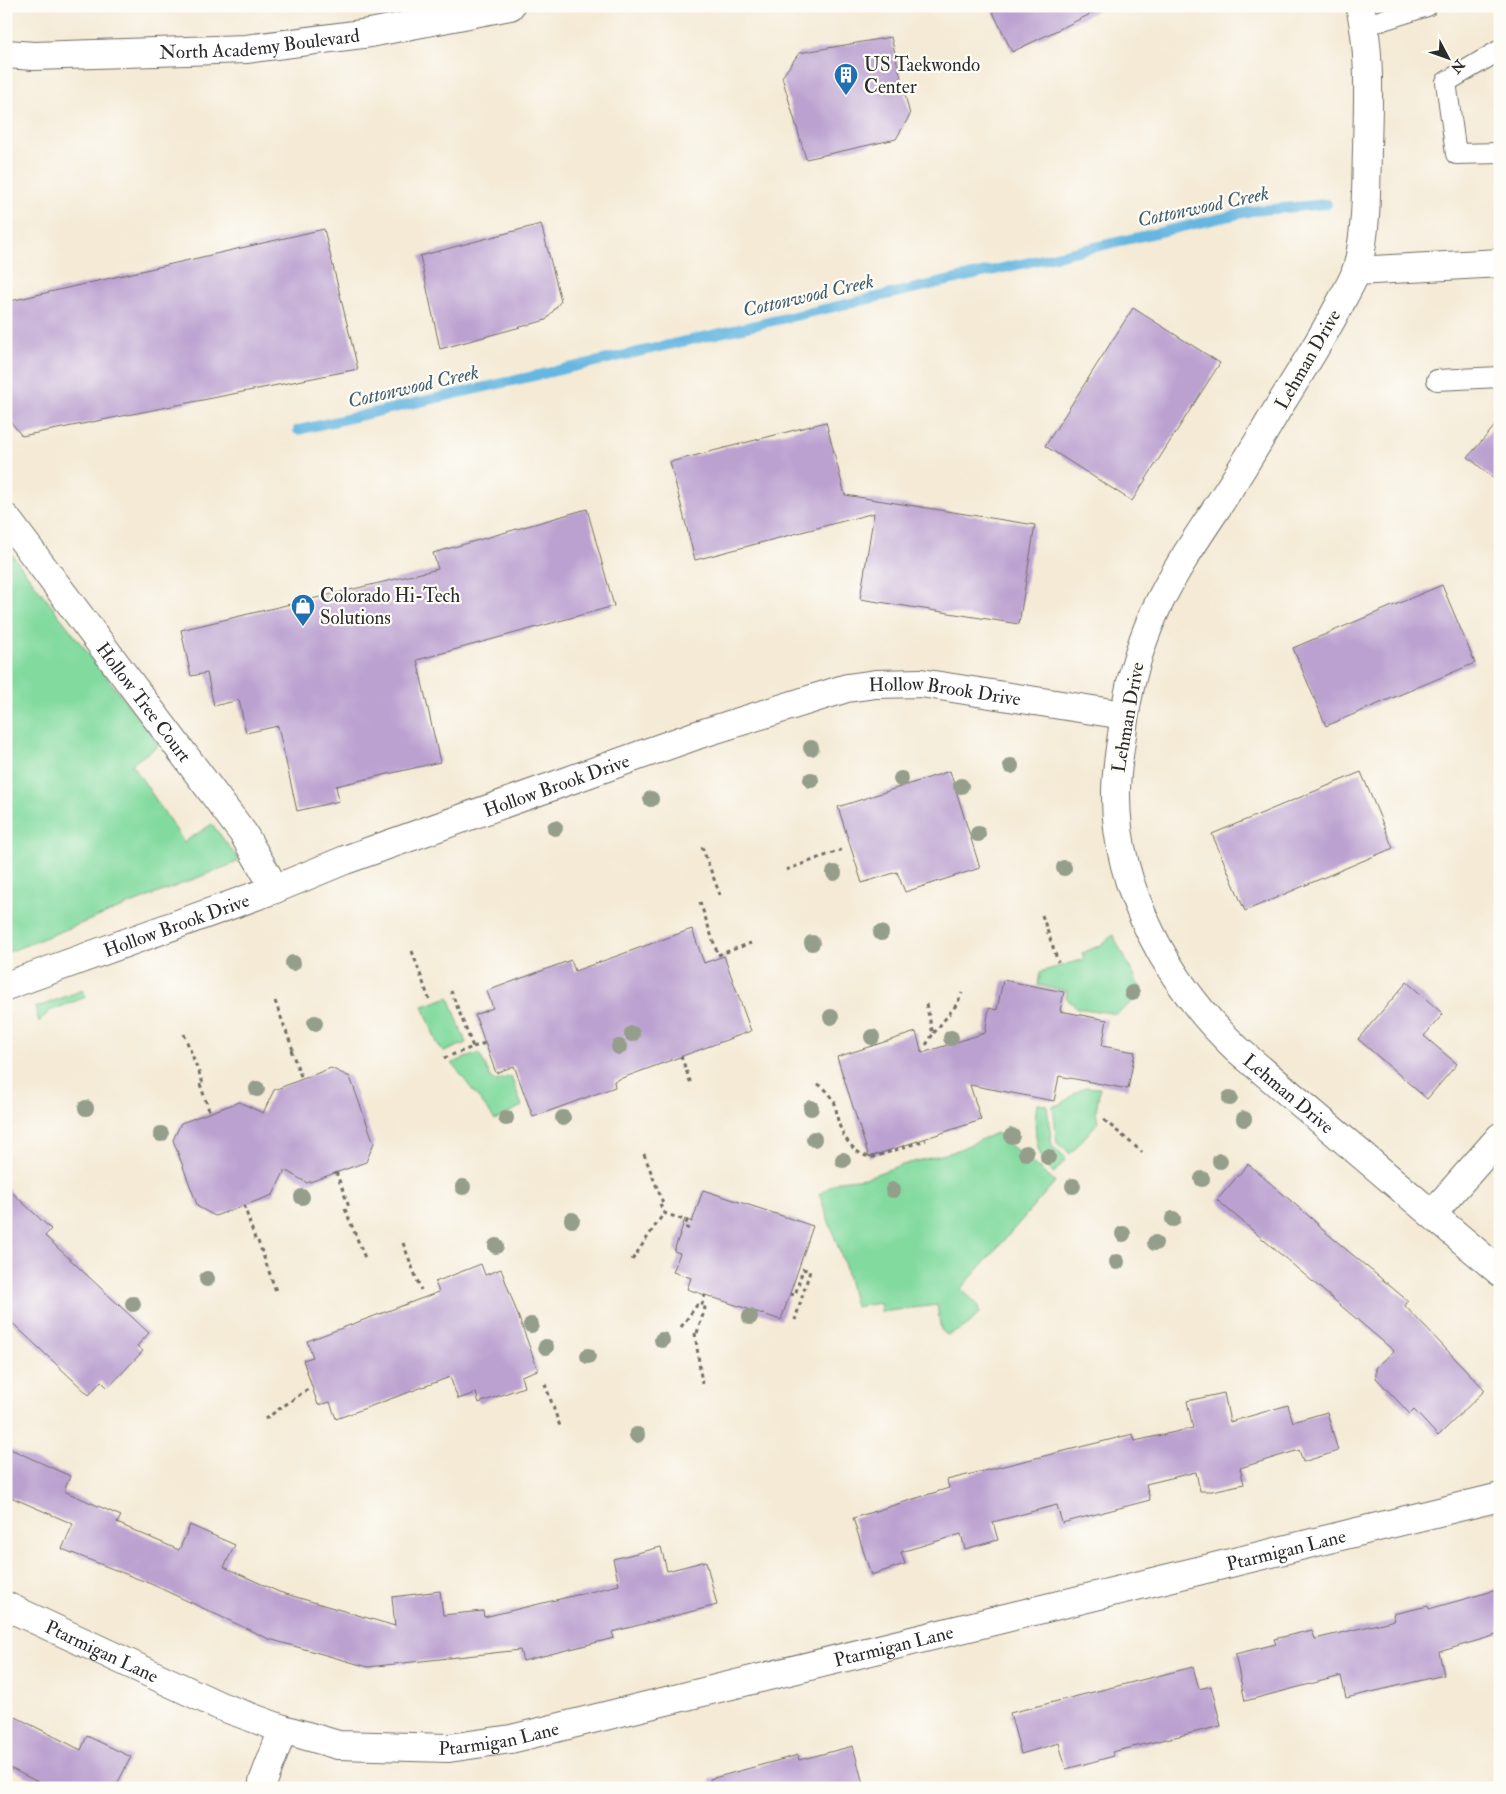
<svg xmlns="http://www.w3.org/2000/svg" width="1506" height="1794" viewBox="0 0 1506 1794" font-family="'IM FELL Double Pica',serif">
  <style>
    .green { fill: #82da9f; stroke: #568265 }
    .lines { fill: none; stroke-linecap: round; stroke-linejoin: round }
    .stream { stroke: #65b6e0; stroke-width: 10 }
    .building { fill: #bba1d0 }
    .service-casing { stroke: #716e66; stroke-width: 22 }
    .minor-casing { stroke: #716e66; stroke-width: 30 }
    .trunk-casing { stroke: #716e66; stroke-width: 30 }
    .path { stroke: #716e66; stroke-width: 3; stroke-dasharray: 4 4; stroke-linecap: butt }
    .service { stroke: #fff; stroke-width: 20 }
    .minor { stroke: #fff; stroke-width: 28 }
    .trunk { stroke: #fff; stroke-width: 28 }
    .tree { fill: #949e8b }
    .labels { text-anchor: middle; stroke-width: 4.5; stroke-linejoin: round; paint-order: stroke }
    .street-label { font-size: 19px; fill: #2b2b2b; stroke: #fdfcf7 }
    .poi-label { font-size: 19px; fill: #2b2b2b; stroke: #fdfcf7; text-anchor: start }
    .water-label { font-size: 20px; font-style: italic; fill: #3f5c6a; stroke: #fdfcf7 }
  </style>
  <rect width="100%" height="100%" fill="#fdfcf7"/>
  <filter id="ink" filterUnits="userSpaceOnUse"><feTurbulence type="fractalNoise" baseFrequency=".02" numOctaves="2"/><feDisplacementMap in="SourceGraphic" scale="10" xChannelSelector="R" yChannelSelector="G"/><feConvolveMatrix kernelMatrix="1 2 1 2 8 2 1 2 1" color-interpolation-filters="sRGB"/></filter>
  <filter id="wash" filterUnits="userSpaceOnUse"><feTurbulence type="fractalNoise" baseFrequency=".0096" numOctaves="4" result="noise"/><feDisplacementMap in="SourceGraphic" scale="20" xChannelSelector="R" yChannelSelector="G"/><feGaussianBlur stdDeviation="1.12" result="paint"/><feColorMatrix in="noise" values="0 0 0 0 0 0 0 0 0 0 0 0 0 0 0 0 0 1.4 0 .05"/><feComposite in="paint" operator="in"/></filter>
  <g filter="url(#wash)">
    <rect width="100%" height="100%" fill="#f4ead5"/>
    <!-- green -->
    <path class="green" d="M6 547 159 745 132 764 184 842 212 824 240 861 6 953Z
      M1113 935 1143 993 1117 1014 1077 1008 1066 998 1067 991 1038 985 1040 972 1084 959 1082 953 1101 945Z
      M83 990 86 997 50 1011 39 1022 35 1008Z
      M449 997 466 1043 444 1052 437 1043 423 1006Z
      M479 1053 492 1079 496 1081 511 1076 522 1106 495 1120 452 1063Z
      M1085 1087 1100 1088 1096 1111 1098 1122 1070 1154 1057 1143 1053 1106C1067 1104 1073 1092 1085 1087Z
      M1037 1104 1047 1105 1052 1146 1066 1159 1054 1173C1035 1160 1033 1125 1037 1104Z
      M996 1133 1055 1182 961 1289 978 1305 979 1313C971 1324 960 1331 947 1335L941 1330 937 1305 881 1312 880 1303 855 1307 845 1266 819 1194 839 1181 865 1178 898 1166 953 1152Z"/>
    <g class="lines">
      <!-- stream -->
      <path class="stream" d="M298 430 1252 211 1327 204"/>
    </g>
    <g id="blocks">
      <!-- building -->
      <path class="building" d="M990 6H1107L1012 52Z
        M891 37 910 115 896 139 806 159 782 77 799 53Z
        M541 224 561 301 546 320 440 349 420 256Z
        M324 229 358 369 22 436 6 416V302Z
        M1133 308 1220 363 1132 501 1045 446Z
        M1500 420V484L1468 457Z
        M826 422 845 495 1035 525 1019 624 860 599 874 513 695 560 670 462Z
        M587 509 614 606 417 660 440 762 336 786 339 801 297 811 278 726 246 733 239 700 214 706 207 673 191 676 181 630 438 569 433 553Z
        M1442 585 1475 663 1326 726 1293 648Z
        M950 771 980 868 905 892 897 872 862 883 838 807Z
        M1361 772 1393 848 1245 911 1212 834Z
        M692 929 704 963 724 956 751 1031 614 1081 615 1087 533 1117 514 1066 496 1073 475 1015 493 1008 487 991 571 960 575 971Z
        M1003 980 1064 992 1060 1011 1107 1020 1102 1046 1135 1052 1128 1089 1059 1076 1054 1101 970 1085 981 1120 869 1157 837 1057 916 1032 922 1053 985 1033 989 1008 997 1010Z
        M1407 982 1443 1014 1424 1036 1457 1064 1427 1099 1358 1039Z
        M331 1068 350 1077 374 1143 366 1162 307 1183 285 1170 273 1195 215 1216 198 1207 173 1140 181 1123 239 1102 263 1113 274 1090Z
        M1248 1164 1318 1224 1317 1225 1408 1301 1405 1306 1485 1390 1438 1436 1414 1410 1410 1414 1376 1378V1368L1394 1351 1217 1200Z
        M6 1187 51 1229 45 1236 149 1333 137 1346 143 1351 108 1388 101 1381 89 1395 6 1317Z
        M703 1190 813 1226 781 1320 687 1289 691 1278 673 1272 680 1253 674 1251 685 1219 692 1222Z
        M481 1264 485 1275 501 1269 538 1370 521 1376 524 1387 479 1403 476 1393 458 1399 450 1377 336 1419 330 1402 318 1405 303 1360 313 1357 307 1341 439 1292 435 1282Z
        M1224 1393 1230 1422 1288 1405 1293 1422 1327 1412 1338 1451 1303 1462 1299 1450 1240 1468 1244 1484 1212 1491H1200L1196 1472 1146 1484 1150 1500 1062 1523 1057 1505 993 1522 998 1540 965 1549 961 1534 901 1552 905 1564 871 1575 853 1518 949 1488 947 1480 1133 1434 1135 1441 1193 1428 1187 1401Z
        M6 1447 70 1476 64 1491 121 1516 117 1523 179 1550 190 1525 235 1545 224 1567 279 1592 395 1626 392 1597 440 1591 443 1615 483 1611 484 1617 619 1585 613 1559 661 1547 667 1571 706 1561 717 1605 612 1632 614 1638 523 1661 520 1650 368 1667 269 1639 151 1584 62 1549 73 1524 6 1495Z
        M1500 1589V1634L1439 1652 1444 1675 1346 1698 1341 1676 1245 1701 1235 1654 1276 1644 1274 1639 1312 1630 1315 1639 1395 1620 1393 1614 1428 1606 1429 1609Z
        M1193 1667 1199 1689 1211 1686 1221 1726 1112 1752 1114 1756 1066 1769 1059 1743 1021 1754 1010 1713Z
        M6 1712 81 1750 87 1736 131 1757 115 1788H50L6 1766Z
        M853 1746 864 1788H711L710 1779 798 1755 799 1760Z"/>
    </g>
  </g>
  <g filter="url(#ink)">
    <use href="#blocks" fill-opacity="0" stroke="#716e66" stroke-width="1"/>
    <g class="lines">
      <defs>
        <path id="service" d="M1364 26 1427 6
          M1500 50 1446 82 1456 154 1500 153
          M1437 380 1500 377"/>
        <g id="minor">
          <path id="s1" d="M1360 6C1371 54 1368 101 1367 149 1366 189 1367 230 1357 269 1354 279 1347 290 1342 300 1323 337 1300 373 1278 408 1259 441 1239 474 1218 506 1196 539 1173 573 1156 609 1137 650 1127 691 1122 735 1119 754 1116 773 1116 793 1115 889 1169 985 1238 1050L1500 1272"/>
          <path d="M1356 271 1500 263"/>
          <path id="s2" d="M6 518 243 833 275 889"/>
          <path id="s3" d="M6 986 275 889 345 860 697 735 847 688 876 684 921 683 1124 715"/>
          <path d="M1432 1214 1500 1137"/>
          <path id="s4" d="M6 1606 220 1706 283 1729 338 1745 449 1748 511 1739 1500 1497"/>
          <path d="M263 1782 283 1729"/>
        </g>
        <g id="trunk">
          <path id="s5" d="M6 54 34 56 246 49 370 33 510 6"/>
        </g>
      </defs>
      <!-- service casing -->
      <use href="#service" class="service-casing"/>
      <!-- minor casing -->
      <use href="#minor" class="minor-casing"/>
      <!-- trunk casing -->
      <use href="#trunk" class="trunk-casing"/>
      <!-- path -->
      <path class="path" d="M702 847 720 895
        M786 870 841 850
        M700 902 718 955 751 943
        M1042 915 1058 962
        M412 951 429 999
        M275 1001 293 1050
        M926 1004 933 1034 957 1004 962 993
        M184 1034 203 1083
        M926 1045 933 1034
        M473 1047 485 1043
        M291 1050 302 1079
        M681 1056 691 1084
        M444 1058 473 1047 451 991
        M200 1084 210 1113
        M818 1084C824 1088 830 1093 834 1101 837 1108 836 1116 839 1124 843 1138 857 1158 874 1157L926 1140
        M1104 1120 1142 1152
        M644 1154 663 1203
        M336 1172 349 1207
        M660 1204 664 1213
        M244 1205 256 1242
        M345 1209 365 1258
        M258 1241 276 1291
        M403 1243 421 1290
        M632 1260 664 1213 687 1221 685 1227 690 1229
        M790 1294 795 1295 803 1269 810 1271 795 1320
        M681 1327 697 1305 701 1307
        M695 1333 702 1384
        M697 1333 705 1308 701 1307 705 1295
        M545 1384 561 1429
        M265 1419 308 1389"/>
      <!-- service -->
      <use href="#service" class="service"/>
      <!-- minor -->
      <use href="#minor" class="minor"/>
      <!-- trunk -->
      <use href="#trunk" class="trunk"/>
    </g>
    <!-- trees -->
    <g class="tree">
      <circle cx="811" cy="748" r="8"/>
      <circle cx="1011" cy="766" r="8"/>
      <circle cx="901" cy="779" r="8"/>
      <circle cx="811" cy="780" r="8"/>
      <circle cx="961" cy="786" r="8"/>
      <circle cx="651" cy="799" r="8"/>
      <circle cx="555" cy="828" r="8"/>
      <circle cx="978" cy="834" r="8"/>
      <circle cx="1064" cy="868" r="8"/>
      <circle cx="834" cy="873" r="8"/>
      <circle cx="881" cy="933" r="8"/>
      <circle cx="812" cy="943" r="8"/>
      <circle cx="293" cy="963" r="8"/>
      <circle cx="1132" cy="993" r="8"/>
      <circle cx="831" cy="1017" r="8"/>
      <circle cx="315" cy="1023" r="8"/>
      <circle cx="632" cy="1034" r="8"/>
      <circle cx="872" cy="1037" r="8"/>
      <circle cx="951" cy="1038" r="8"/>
      <circle cx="619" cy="1047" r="8"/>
      <circle cx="257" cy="1089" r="8"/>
      <circle cx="1230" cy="1098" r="8"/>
      <circle cx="86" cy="1108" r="8"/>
      <circle cx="811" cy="1108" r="8"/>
      <circle cx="506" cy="1118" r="8"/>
      <circle cx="563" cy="1118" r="8"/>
      <circle cx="1244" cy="1119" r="8"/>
      <circle cx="161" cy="1134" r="8"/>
      <circle cx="1012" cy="1136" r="8"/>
      <circle cx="814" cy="1139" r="8"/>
      <circle cx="1026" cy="1153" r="8"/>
      <circle cx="1048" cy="1157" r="8"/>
      <circle cx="843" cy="1160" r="8"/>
      <circle cx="1220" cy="1161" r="8"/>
      <circle cx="1202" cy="1179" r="8"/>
      <circle cx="1073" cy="1186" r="8"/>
      <circle cx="463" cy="1187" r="8"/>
      <circle cx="893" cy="1190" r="8"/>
      <circle cx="302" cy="1197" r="8"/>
      <circle cx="1173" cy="1219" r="8"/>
      <circle cx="572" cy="1220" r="8"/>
      <circle cx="1123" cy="1234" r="8"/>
      <circle cx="1155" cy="1243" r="8"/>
      <circle cx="496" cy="1246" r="8"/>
      <circle cx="1117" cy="1262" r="8"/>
      <circle cx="207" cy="1279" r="8"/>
      <circle cx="133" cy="1304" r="8"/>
      <circle cx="750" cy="1317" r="8"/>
      <circle cx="531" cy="1325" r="8"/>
      <circle cx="662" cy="1340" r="8"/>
      <circle cx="546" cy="1347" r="8"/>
      <circle cx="588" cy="1356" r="8"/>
      <circle cx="637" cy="1435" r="8"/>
    </g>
  </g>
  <!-- icons -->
  <defs>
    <symbol id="building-pin" viewBox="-11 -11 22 30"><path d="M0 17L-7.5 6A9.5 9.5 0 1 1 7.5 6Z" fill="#1f6fb2" stroke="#fdfcf7"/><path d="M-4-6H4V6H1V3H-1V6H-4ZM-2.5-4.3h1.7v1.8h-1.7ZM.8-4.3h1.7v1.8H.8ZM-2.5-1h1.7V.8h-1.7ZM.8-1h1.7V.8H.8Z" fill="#fff"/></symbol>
    <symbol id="shop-pin" viewBox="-11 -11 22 30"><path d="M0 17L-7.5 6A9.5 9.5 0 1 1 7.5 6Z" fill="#1f6fb2" stroke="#fdfcf7"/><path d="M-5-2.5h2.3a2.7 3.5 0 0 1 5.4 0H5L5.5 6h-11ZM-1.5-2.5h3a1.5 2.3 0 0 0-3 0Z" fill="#fff"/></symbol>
  </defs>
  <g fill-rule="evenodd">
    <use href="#building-pin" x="832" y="61" width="28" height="38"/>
    <use href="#shop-pin" x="289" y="592" width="28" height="38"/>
  </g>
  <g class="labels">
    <!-- street labels -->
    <g class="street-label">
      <text dy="7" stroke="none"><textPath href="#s5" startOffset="254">North Academy Boulevard</textPath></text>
      <text transform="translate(1307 359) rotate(-60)" y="7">Lehman Drive</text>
      <text dy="7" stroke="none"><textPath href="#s3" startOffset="991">Hollow Brook Drive</textPath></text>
      <text dy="7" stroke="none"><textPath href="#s2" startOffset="230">Hollow Tree Court</textPath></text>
      <text transform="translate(1127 717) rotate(-80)" y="7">Lehman Drive</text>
      <text dy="7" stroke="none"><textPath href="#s3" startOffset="586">Hollow Brook Drive</textPath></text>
      <text dy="7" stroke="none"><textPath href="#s3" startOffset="181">Hollow Brook Drive</textPath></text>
      <text dy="7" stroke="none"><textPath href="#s1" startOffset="1208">Lehman Drive</textPath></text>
      <text dy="7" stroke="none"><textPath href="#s4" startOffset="1332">Ptarmigan Lane</textPath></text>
      <text dy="7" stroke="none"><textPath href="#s4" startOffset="928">Ptarmigan Lane</textPath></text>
      <text dy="7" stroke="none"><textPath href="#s4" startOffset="106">Ptarmigan Lane</textPath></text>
      <text dy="7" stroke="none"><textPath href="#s4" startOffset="522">Ptarmigan Lane</textPath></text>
    </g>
    <!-- poi labels -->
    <g class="poi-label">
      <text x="864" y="71">US Taekwondo<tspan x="864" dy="22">Center</tspan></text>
      <text x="320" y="602">Colorado Hi-Tech<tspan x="320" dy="22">Solutions</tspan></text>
    </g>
    <!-- water labels -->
    <g class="water-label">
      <text transform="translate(1203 206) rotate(-12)" y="7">Cottonwood Creek</text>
      <text transform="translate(808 295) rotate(-13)" y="7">Cottonwood Creek</text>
      <text transform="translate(413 386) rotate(-13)" y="7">Cottonwood Creek</text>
    </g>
  </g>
  <!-- margin -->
  <rect width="1506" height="1794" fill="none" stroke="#fdfcf7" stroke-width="25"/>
  <!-- north arrow -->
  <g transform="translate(1448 58) rotate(131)" stroke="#fdfcf7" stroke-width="4" paint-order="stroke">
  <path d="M0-4L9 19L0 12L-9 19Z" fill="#2b2b2b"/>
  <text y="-8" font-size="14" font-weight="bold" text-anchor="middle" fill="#2b2b2b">N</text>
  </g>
</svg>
